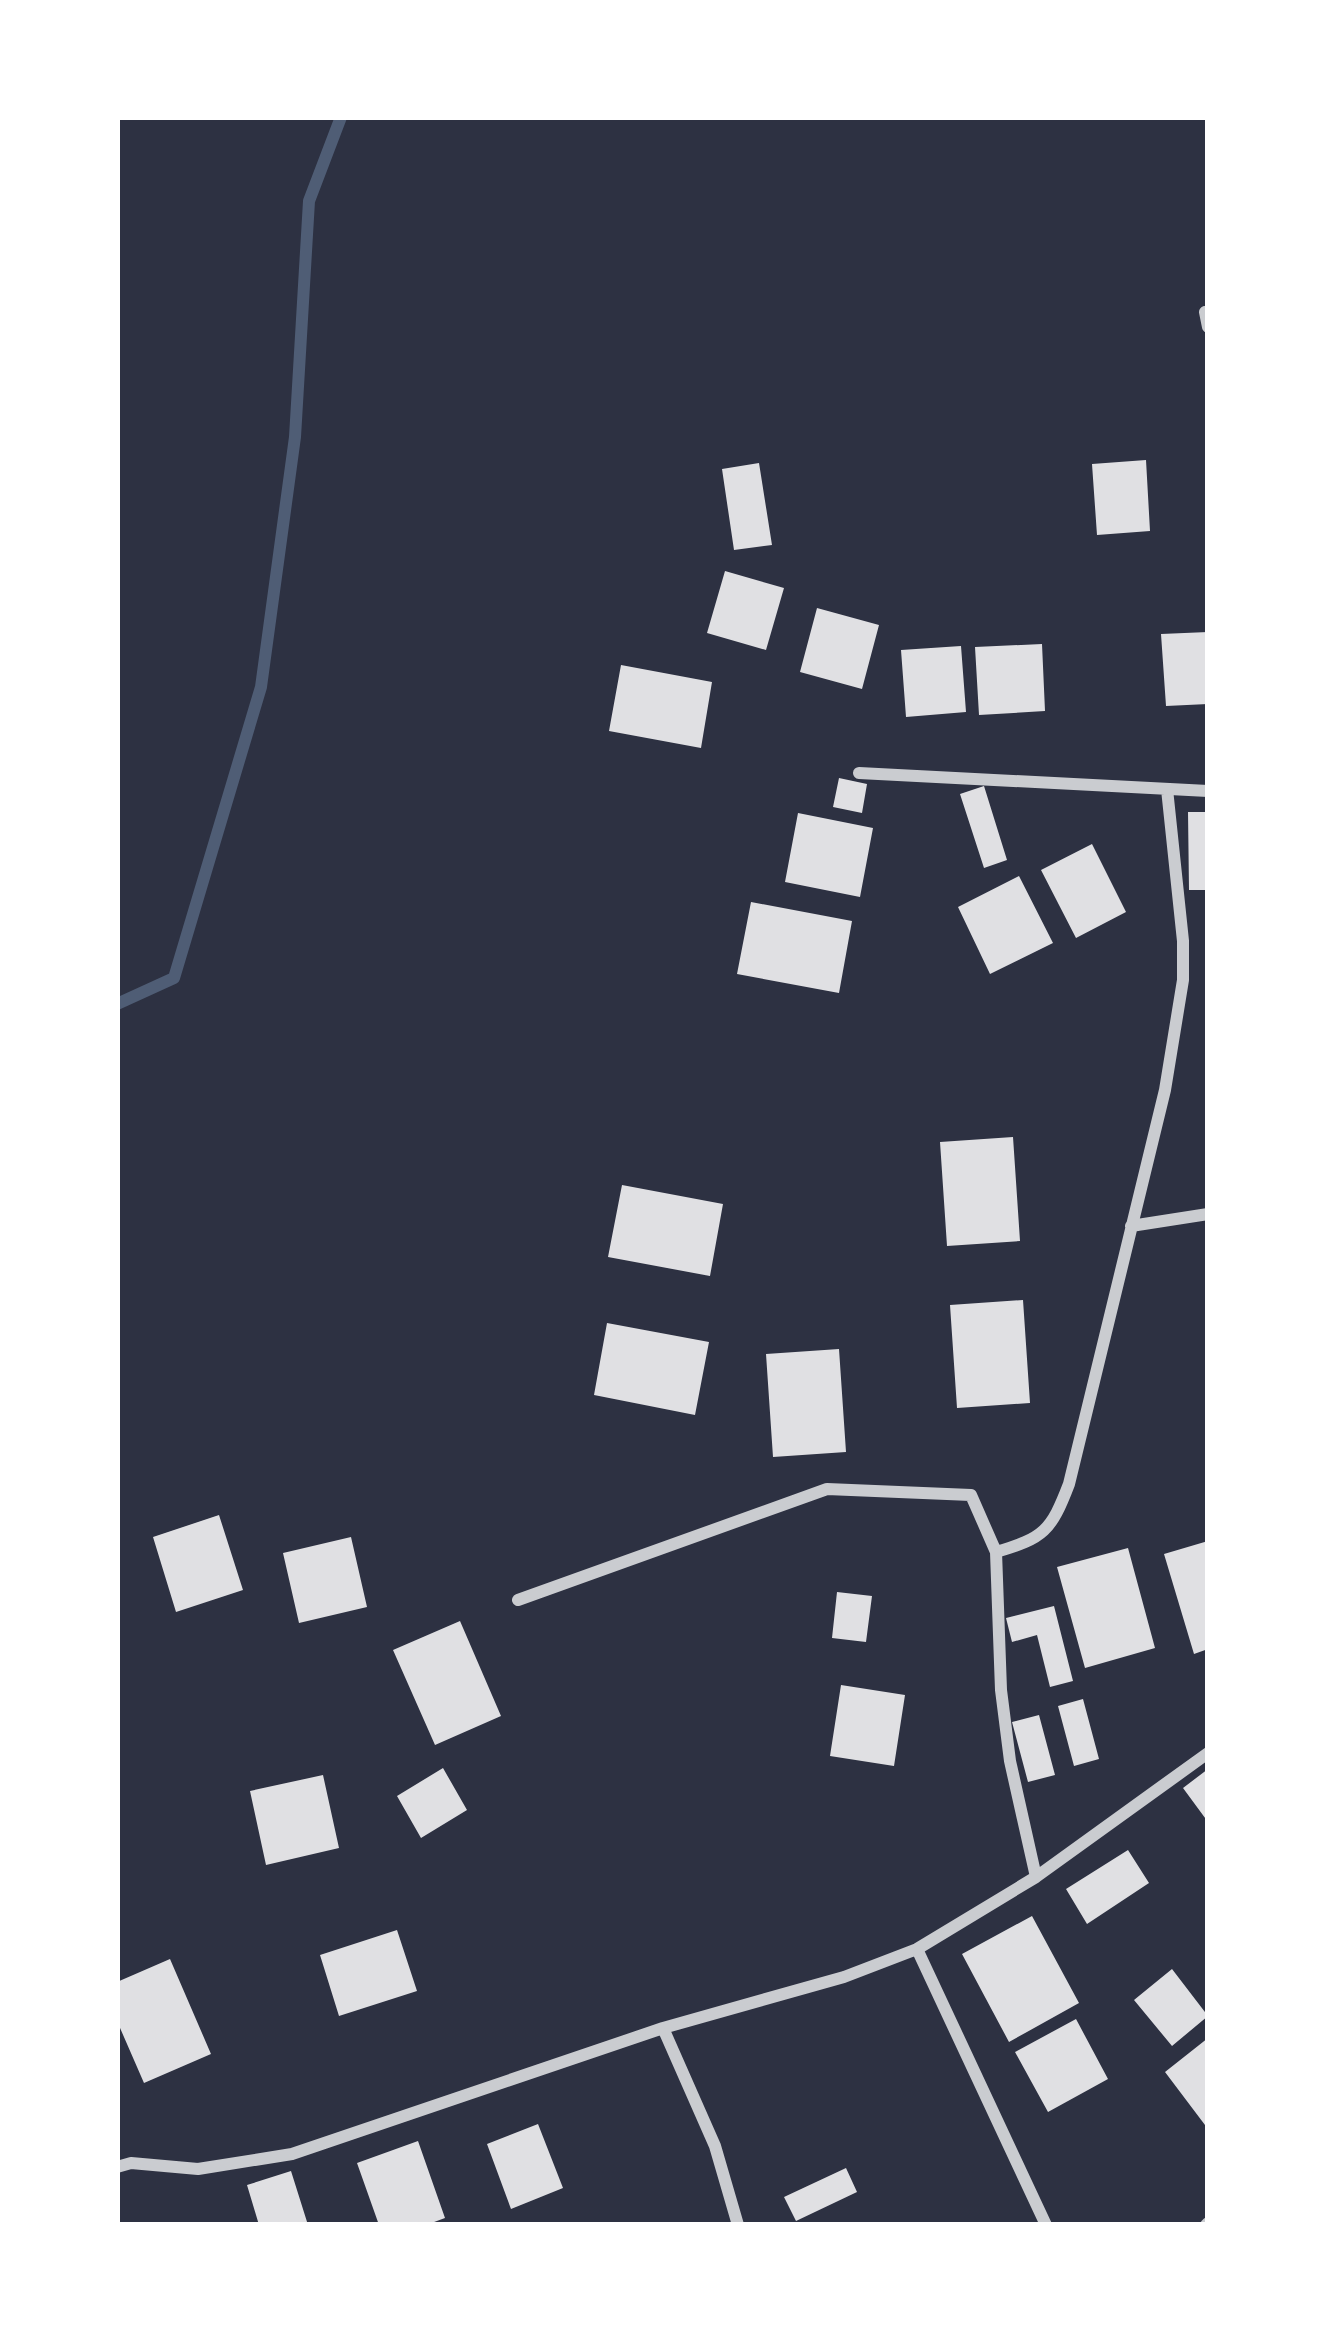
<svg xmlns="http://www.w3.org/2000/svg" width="1325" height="2342" viewBox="0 0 1325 2342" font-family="'Crimson Pro',serif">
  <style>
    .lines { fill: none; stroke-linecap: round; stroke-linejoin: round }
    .stream { stroke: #4f5d75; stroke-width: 12 }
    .building { fill: #e0e0e3 }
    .minor { stroke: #caccd0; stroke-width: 12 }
  </style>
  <rect width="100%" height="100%" fill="#2d3142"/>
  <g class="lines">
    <!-- stream -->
    <path class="stream" d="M117 1004 174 978 261 687 295 437 309 201 341 117"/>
  </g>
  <!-- building -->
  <path class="building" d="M1146 460 1150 531 1097 535 1092 464Z
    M759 463 772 545 734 550 722 469Z
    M725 571 784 588 766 650 707 633Z
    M817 608 879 625 862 689 800 672Z
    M1208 632V704L1166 706 1161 634Z
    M1042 644 1045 711 979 715 975 647Z
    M961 646 966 712 906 717 901 650Z
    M621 665 712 682 701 748 609 731Z
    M839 778 867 784 862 813 833 807Z
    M984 786 1007 860 984 868 960 794Z
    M1188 812H1208V890H1189Z
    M798 813 873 828 860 897 785 882Z
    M1092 844 1126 912 1076 938 1041 870Z
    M1019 876 1053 943 990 974 958 907Z
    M751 902 852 921 839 993 737 974Z
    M1013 1137 1020 1241 947 1246 940 1142Z
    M622 1185 723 1204 710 1276 608 1257Z
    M1023 1300 1030 1403 957 1408 950 1305Z
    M607 1323 709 1342 695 1415 594 1395Z
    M839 1349 846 1452 773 1457 766 1354Z
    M219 1515 243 1590 176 1612 153 1537Z
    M351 1537 367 1607 299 1623 283 1553Z
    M1208 1541V1649L1194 1654 1164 1554Z
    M1128 1548 1155 1648 1085 1668 1057 1567Z
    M837 1592 872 1596 866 1642 832 1638Z
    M1054 1606 1073 1681 1050 1687 1037 1635 1012 1642 1006 1618Z
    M460 1621 501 1716 435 1745 393 1650Z
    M841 1685 905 1695 894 1766 830 1756Z
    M1083 1699 1099 1759 1074 1766 1058 1706Z
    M1039 1715 1055 1775 1028 1782 1012 1722Z
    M443 1768 467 1810 421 1838 397 1796Z
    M1208 1769V1822L1183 1788Z
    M323 1775 339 1848 266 1865 250 1791Z
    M1128 1850 1149 1883 1087 1924 1066 1889Z
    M1032 1916 1079 2003 1009 2042 962 1954Z
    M397 1930 417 1991 339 2016 320 1955Z
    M170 1959 211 2054 144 2083 117 2021V1982Z
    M1172 1969 1208 2016 1172 2046 1134 2000Z
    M1076 2019 1108 2079 1048 2112 1015 2052Z
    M1208 2038V2129L1165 2072Z
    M538 2124 563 2188 511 2209 487 2144Z
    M418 2141 445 2218 426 2225H379L357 2163Z
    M846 2168 857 2192 796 2221 784 2197Z
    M291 2171 308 2225H259L247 2185Z"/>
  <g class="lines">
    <!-- minor -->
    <path class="minor" d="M1205 312 1208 327
      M859 773 1208 791
      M1131 1226 1208 1214
      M996 1552C1044 1538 1051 1531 1069 1484L1165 1090 1183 980V941L1167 789
      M518 1600 827 1489 971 1495 996 1552 1001 1690 1010 1761 1036 1877
      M917 1949 1046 2225
      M663 2028 715 2146 738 2225
      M117 2167 131 2163 198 2169 292 2154 663 2028 844 1977 917 1949 1036 1877 1208 1753
      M1206 2225 1208 2223"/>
  </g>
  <!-- border -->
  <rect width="1325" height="2342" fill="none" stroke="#ffffff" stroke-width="240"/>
</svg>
